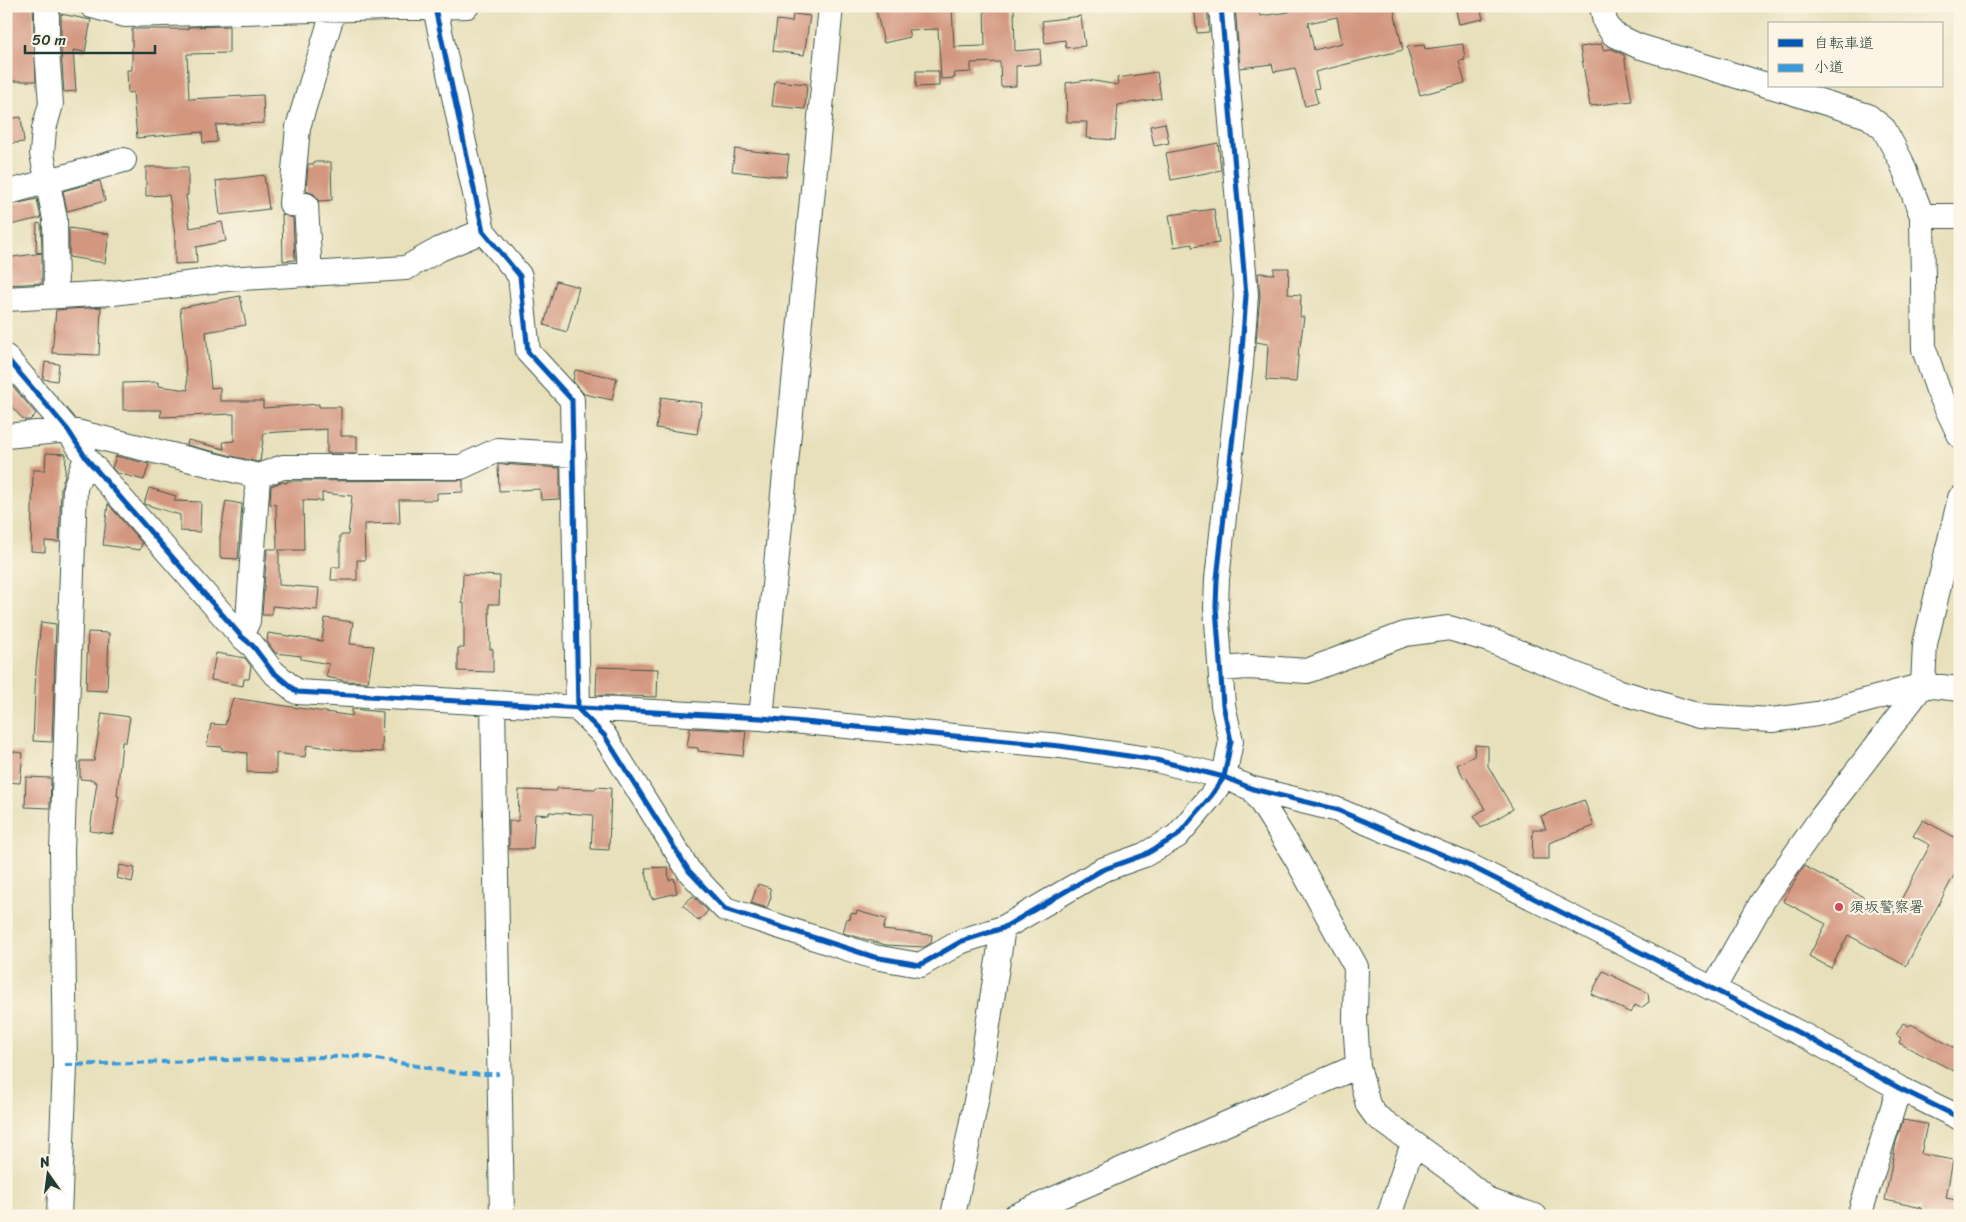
<svg xmlns="http://www.w3.org/2000/svg" width="1966" height="1222" viewBox="0 0 1966 1222" font-family="Sriracha,'Klee One',sans-serif">
  <style>
    .building { fill: #d39780; fill-rule: evenodd }
    .lines { fill: none; stroke-linecap: round; stroke-linejoin: round }
    .minor-casing { stroke: #3d5548; stroke-width: 26 }
    .minor { stroke: #fff; stroke-width: 24 }
    .quiet { stroke: #3a99d8; stroke-width: 4; stroke-dasharray: 8 4; stroke-linecap: butt }
    .cycleway-casing { stroke: #fcf5e5; stroke-width: 8 }
    .cycleway { stroke: #0057b8; stroke-width: 5 }
    .poi-dot { fill: #d1495b; stroke: #fcf5e5; stroke-width: 2 }
    .labels { text-anchor: middle; stroke-width: 4.5; stroke-linejoin: round; paint-order: stroke }
    .poi-label { font-size: 15px; fill: #1f3d34; stroke: #fcf5e5; text-anchor: start }
  </style>
  <rect width="100%" height="100%" fill="#fcf5e5"/>
  <filter id="ink" filterUnits="userSpaceOnUse"><feTurbulence type="fractalNoise" baseFrequency=".02" numOctaves="2"/><feDisplacementMap in="SourceGraphic" scale="10" xChannelSelector="R" yChannelSelector="G"/><feConvolveMatrix kernelMatrix="1 2 1 2 8 2 1 2 1" color-interpolation-filters="sRGB"/></filter>
  <filter id="wash" filterUnits="userSpaceOnUse"><feTurbulence type="fractalNoise" baseFrequency=".0096" numOctaves="4" result="noise"/><feDisplacementMap in="SourceGraphic" scale="20" xChannelSelector="R" yChannelSelector="G"/><feGaussianBlur stdDeviation="1.12" result="paint"/><feColorMatrix in="noise" values="0 0 0 0 0 0 0 0 0 0 0 0 0 0 0 0 0 1.4 0 .05"/><feComposite in="paint" operator="in"/></filter>
  <g filter="url(#wash)">
    <rect width="100%" height="100%" fill="#e7e0bb"/>
    <g id="blocks">
      <!-- building -->
      <path class="building" d="M6 6H33L36 81H6Z
        M875 6H952L954 47 985 46 984 6H1014L1015 51 1040 49 1041 64 1016 66V86L1001 87 1000 62 971 63V72L954 73 955 78 941 79 938 29 908 30 910 37 884 43Z
        M1194 6H1207L1209 32 1197 33Z
        M1235 6H1239L1240 12 1259 9 1260 16 1289 12 1288 6H1393L1403 50 1315 72 1319 88 1314 89 1318 103 1305 106 1295 68 1274 72 1272 64 1240 68ZM1337 17 1342 43 1314 50 1308 23Z
        M1474 6H1480L1483 19 1459 24 1456 10Z
        M61 14 91 20 85 52 73 50 76 91 64 92 61 50Z
        M793 14 810 16 804 55 773 51 777 20 792 22Z
        M1081 16 1085 46 1066 48 1065 40 1045 43 1042 21Z
        M229 26V53L187 54 189 99 263 95 264 123 216 125 217 142 203 143 202 132 137 138 133 92 128 93 127 70H132V29H188V27Z
        M1463 44 1465 60 1459 61 1465 83 1420 95 1407 47 1424 45 1425 49Z
        M1602 44 1603 50 1612 49 1624 55 1632 101 1590 106 1580 47Z
        M916 71H939V86L916 87Z
        M1157 72 1161 98 1118 105 1115 140 1086 138 1087 122H1067L1066 83 1088 80 1118 85 1117 78Z
        M775 81 807 84 805 109 772 106Z
        M21 117 24 142 6 144V119Z
        M1165 123 1169 143 1154 146 1150 126Z
        M1218 143 1221 170 1171 180 1166 153Z
        M735 149 789 155 786 177 732 171Z
        M314 162H331L332 200 319 201 314 194 306 191 308 164H314Z
        M146 167H188V195H186L190 228 222 222 226 241 196 247 197 263 175 264V235L169 195 146 196Z
        M264 175 269 209 220 215 216 181Z
        M100 181 105 201 67 211 63 191Z
        M37 199 41 218 6 226V206Z
        M1214 209 1219 243 1192 247V244L1174 247 1169 215Z
        M282 214 293 218 295 260 283 261Z
        M37 223 41 224 42 253 36 252Z
        M69 228 109 234 105 263 69 257Z
        M42 253V283L6 285V258Z
        M1274 268H1289L1288 294 1301 295 1300 317H1304L1300 347 1299 346 1296 382 1266 380 1268 344 1256 342 1260 296 1258 273 1274 274Z
        M556 281 579 287 567 332 544 325Z
        M240 296 246 325 206 332 211 388 220 387V401H263V408L319 404V407H341V436H357V453H327V429L264 433 260 461 257 462 187 445 188 440 224 449 223 442 234 441V414L160 417 162 410H123V383L158 382V386L188 390 180 308Z
        M101 307 99 355 52 353 56 310Z
        M45 362 59 364 57 381 43 379Z
        M575 370 617 378 612 400 584 394 573 381Z
        M10 383 36 414 30 420H24L6 401V387Z
        M661 397 702 403 697 434 656 428Z
        M46 453 66 454 65 475 61 488 59 542 45 541V552L31 551 33 470H45Z
        M116 456 149 464 144 480 117 473 112 468Z
        M501 464 560 468V499L541 500 540 489 499 491 498 465Z
        M463 480V492L437 493V500H399L400 523 364 524 365 560H357V580H331L332 567H340V535H348L352 496 322 493V501L303 500 304 550H279V585L319 588 317 610 272 606V615H262L267 549H277L276 505 270 504 271 486 281 482 287 483V481Z
        M149 488 176 496 174 501 201 502 200 532 180 531V515L144 504Z
        M226 501 242 504 238 559 220 558V537Z
        M108 504 142 543 140 550 103 545Z
        M463 574 500 576 499 604H489L490 649H493V672L458 671V648H464V603H462Z
        M325 618 353 622 350 644 374 646 368 682 346 681 326 677 329 664 301 659V656L275 653 267 641 268 633 322 641Z
        M41 622 56 624 52 742 33 741 36 668Z
        M88 632 109 633 107 691 86 690Z
        M216 653 245 658 251 666 249 679H244L243 686 211 680Z
        M597 667 658 669 657 697 596 695Z
        M233 698 352 716V709L383 712 382 752 351 751 307 745 305 757 276 753V773L247 772V753L222 750V747L207 746 211 724 225 725Z
        M102 713 130 717 126 742H122L117 796H119L113 834 90 831 97 782H94V780L80 779V761H94Z
        M690 728 746 731 743 756 698 751V748L687 747Z
        M1475 745 1488 746V766L1513 809 1481 828 1474 816 1485 809 1466 777 1464 778 1457 765 1474 756Z
        M6 751 23 753 20 783 6 782Z
        M26 777 51 778 50 808 25 807Z
        M596 787 611 788 609 850 591 849 593 815 549 812V815L535 814 533 849H509V821H518L519 790 557 791V788L596 789Z
        M1584 800 1594 826 1549 843V859H1532L1533 829H1546L1541 816Z
        M1923 820 1960 840V864L1906 966 1848 935 1831 968 1809 956 1826 924 1783 901 1804 866 1894 913 1930 845 1913 836Z
        M120 865 135 868 132 882 117 878Z
        M668 867 669 880 674 878 677 893 652 899 645 868Z
        M758 884 770 888 771 897 767 908 751 903Z
        M693 896 708 911 698 921 683 905Z
        M857 911 886 919 883 930 932 935 931 943 924 947 886 945 843 933 847 918 850 919 851 913 856 914Z
        M1603 971 1648 993 1649 1002 1641 1008 1635 1005 1631 1013 1591 994Z
        M1903 1023 1909 1026 1911 1024 1960 1051V1074L1899 1043 1901 1038 1896 1035Z
        M1903 1120 1927 1124 1921 1154 1953 1160 1946 1198 1956 1200 1954 1216H1921L1922 1208 1885 1200 1896 1142Z"/>
    </g>
  </g>
  <g filter="url(#ink)">
    <use href="#blocks" fill-opacity="0" stroke="#3d5548" stroke-width="1"/>
    <g class="lines">
      <defs>
        <path id="minor" d="M47 6V51L51 104 44 129 42 154 55 219 56 295
          M92 6 125 15 467 6
          M1602 6 1605 22 1613 34 1638 46 1770 86
          M435 8 483 231 520 276 528 352 572 400 578 709 604 735 689 871 725 909 874 957 920 965 962 941 1003 928 1102 870 1144 855 1177 836 1211 796 1224 777 1231 741 1223 705 1216 607 1217 579 1241 364 1246 295 1221 6
          M1771 86 1868 116 1884 129 1901 161 1922 216 1924 349 1938 390 1960 436
          M6 193 124 160
          M1922 216H1960
          M310 275 306 205 291 204 298 127 334 9
          M6 299 113 293 227 279 406 268 440 249 483 231
          M6 357 68 430 86 458 241 636 253 646 272 671 297 692 761 718 1060 746 1156 760 1224 777 1253 789 1335 809 1474 868 1713 989 1807 1037 1899 1088 1960 1118
          M6 436 68 430 258 476 283 467H461L498 450 574 455
          M241 636 248 621 258 476
          M1221 669 1248 667 1307 671 1405 634 1449 628 1489 640 1617 691 1699 716 1772 720 1817 714 1923 685 1960 689
          M493 704 502 1216
          M761 718 831 6
          M1253 789 1296 858 1356 967 1355 1019 1358 1066 1368 1105 1376 1116 1459 1176 1489 1201 1535 1216
          M1713 989 1762 902 1821 818 1923 685 1925 644 1960 498
          M59 1216 65 1065 62 850 75 488 86 458
          M953 1216 977 1096 1003 928
          M1015 1216 1358 1066
          M1389 1216 1413 1143
          M1859 1216 1899 1088"/>
      </defs>
      <!-- minor casing -->
      <use href="#minor" class="minor-casing"/>
      <!-- minor -->
      <use href="#minor" class="minor"/>
      <!-- quiet -->
      <path class="quiet" d="M65 1065 359 1056 464 1074H499"/>
      <defs>
        <path id="cycleway" d="M435 8 483 231 520 276 528 352 572 400 578 709 604 735 689 871 725 909 874 957 920 965 962 941 1003 928 1102 870 1144 855 1177 836 1211 796 1224 777 1231 741 1223 705 1216 607 1217 579 1241 364 1246 295 1221 6
          M6 357 68 430 86 458 241 636 253 646 272 671 297 692 761 718 1060 746 1156 760 1224 777 1253 789 1335 809 1474 868 1713 989 1807 1037 1899 1088 1960 1118"/>
      </defs>
      <!-- cycleway casing -->
      <use href="#cycleway" class="cycleway-casing"/>
      <!-- cycleway -->
      <use href="#cycleway" class="cycleway"/>
    </g>
  </g>
  <!-- markers -->
  <circle class="poi-dot" cx="1839" cy="907" r="5"/>
  <g class="labels">
    <!-- poi labels -->
    <g class="poi-label">
      <text x="1849" y="912">須坂警察署</text>
    </g>
  </g>
  <!-- margin -->
  <rect width="1966" height="1222" fill="none" stroke="#fcf5e5" stroke-width="25"/>
  <!-- legend -->
  <rect x="1768" y="22" width="175" height="65" fill="#fcf5e5" stroke="#a4ab9e"/>
  <rect x="1778" y="39" width="25" height="8" fill="#0057b8" stroke="#a4ab9e"/>
  <text x="1814" y="48" font-size="15" fill="#1f3d34">自転車道</text>
  <rect x="1778" y="64" width="25" height="8" fill="#3a99d8" stroke="#a4ab9e"/>
  <text x="1814" y="72" font-size="15" fill="#1f3d34">小道</text>
  <!-- north arrow -->
  <g transform="translate(48 1174) rotate(346)" stroke="#fcf5e5" stroke-width="4" paint-order="stroke">
  <path d="M0-4L9 19L0 12L-9 19Z" fill="#1f3d34"/>
  <text y="-8" font-size="14" font-weight="bold" text-anchor="middle" fill="#1f3d34">N</text>
  </g>
  <!-- scale -->
  <path d="M25 45v8h130v-8" fill="none" stroke="#1f3d34" stroke-width="2.5"/>
  <text x="32" y="45" font-size="15" fill="#1f3d34" stroke="#fcf5e5" stroke-width="4" paint-order="stroke">50 m</text>
</svg>
